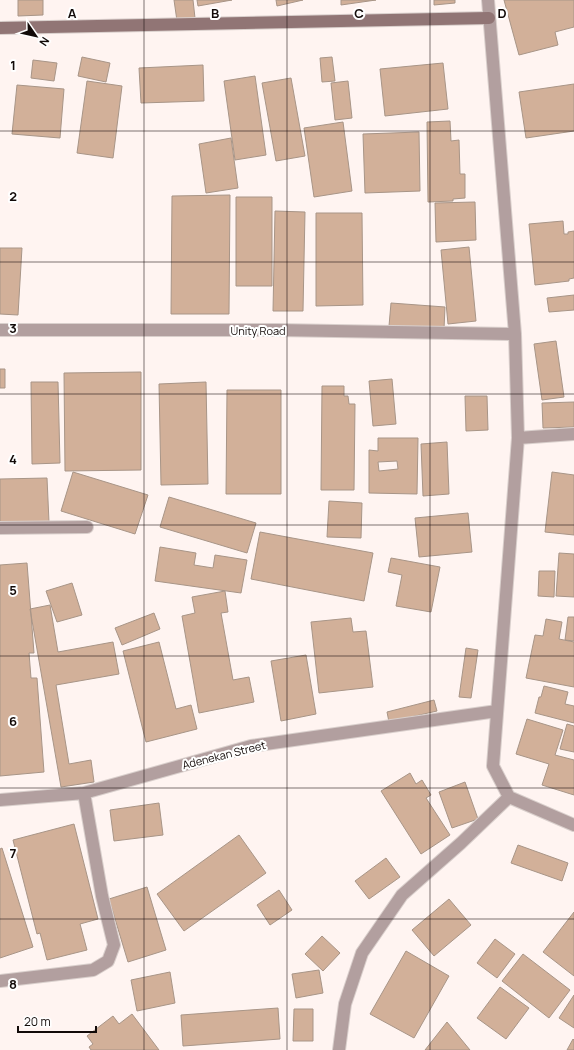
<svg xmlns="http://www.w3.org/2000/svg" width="574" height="1050" viewBox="0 0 574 1050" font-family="Manrope,sans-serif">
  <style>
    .building { fill: #d2b099; stroke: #a89587; fill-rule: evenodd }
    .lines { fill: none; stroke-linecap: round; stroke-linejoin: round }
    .street-casing { stroke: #d9cfcc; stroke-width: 14 }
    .secondary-casing { stroke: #d9cfcc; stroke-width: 14 }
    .street { stroke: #b29f9f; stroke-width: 12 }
    .secondary { stroke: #917575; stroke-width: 12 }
    .grid { fill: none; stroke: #120a08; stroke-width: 1; stroke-opacity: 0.55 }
    .labels { text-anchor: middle; stroke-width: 4; stroke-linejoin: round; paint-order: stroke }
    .street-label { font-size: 11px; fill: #120a08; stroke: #fff }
    .grid-label { font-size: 13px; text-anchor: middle; font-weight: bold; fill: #120a08; stroke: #fff; stroke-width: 4; stroke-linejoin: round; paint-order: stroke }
  </style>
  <rect width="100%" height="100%" fill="#fff4f1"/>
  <!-- building -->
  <path class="building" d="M18 0H43V15L18 16Z
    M174 0H193L195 18 177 21Z
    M197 0H232L198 6Z
    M276 0H303L277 6Z
    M341 0H376L341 5Z
    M434 0H455V3L434 5Z
    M504 0H574V27L555 32 558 45 519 55Z
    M82 57 110 63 106 82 78 76Z
    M332 57 335 81 322 82 320 58Z
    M33 60 57 63 54 81 31 78Z
    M443 63 448 109 385 116 380 69Z
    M203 65 204 101 141 103 139 68Z
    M255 76 266 155 235 160 224 81Z
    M291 78 305 156 276 161 262 83Z
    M87 81 122 86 113 158 77 153Z
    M348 81 352 118 335 120 331 83Z
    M574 84V131L526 138 519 92Z
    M17 85 64 89 60 138 12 134Z
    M450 121 451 141 459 140 460 174H465V198L453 199V201L428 202 427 122Z
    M343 122 352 191 314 197 304 128Z
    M419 132 420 191 365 193 363 134Z
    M231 138 238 188 206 193 199 144Z
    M230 195 229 314H171L172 196Z
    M236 197H272V286H236Z
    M475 202 476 240 436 242 435 203Z
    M275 211 305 212 303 311H273Z
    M316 213H362L363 305 316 306Z
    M563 221 564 234H568V232L574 231V278L569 279V281L535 285 529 224Z
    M469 247 476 321 448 324 441 250Z
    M0 248H22L18 315 0 314Z
    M574 295V310L549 312 547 298Z
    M391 303 445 307 444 329 389 326Z
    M556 341 564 397 542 400 534 344Z
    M0 369H5V388H0Z
    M141 372V470L65 471 64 373Z
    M392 379 396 424 373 426 369 381Z
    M31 382H58L60 463 32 464Z
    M206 382 208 484 161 485 159 384Z
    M322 386H344V396H348L349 404H355L354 490H321Z
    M227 390H281V494H226Z
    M465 396H487L488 430 466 431Z
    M574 402V427L543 428 542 403Z
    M378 438H418L417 494 369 493V450L378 451ZM397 461 398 469 379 471 378 462Z
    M447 442 449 494 423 496 421 444Z
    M73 472 148 495 135 534 61 511Z
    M552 472 574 475V535L545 532Z
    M47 478 49 522 0 523V479Z
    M169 497 256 523 247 553 160 527Z
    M329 501 362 503 361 538 327 537Z
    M468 513 472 552 419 557 415 518Z
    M260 532 373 553 364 601 251 579Z
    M160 547 196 553 194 565 213 568 215 555 247 560 241 593 155 581Z
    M559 553 574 554V597L556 596Z
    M391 558 440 567 431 612 396 606 402 575 388 572Z
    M27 563 34 653H29L31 678H37L44 772 0 776V565Z
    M539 571H555L554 597 538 596Z
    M72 583 82 615 57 622 46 591Z
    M225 591 228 612 221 613 233 680 249 677 254 702 199 713 182 616 195 613 192 597Z
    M50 605 58 652 113 642 119 674 56 685 69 764 91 760 94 782 61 787 30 609Z
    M154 613 160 629 122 645 115 628Z
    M568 617H574V641L565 640Z
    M351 618 353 632 366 631 373 687 319 693 311 622Z
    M546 619 562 622 559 639 574 642V687L526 678 535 635 543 636Z
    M159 642 176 709 191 705 197 729 146 742 123 651Z
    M466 648 478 650 471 698 459 697Z
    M306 655 316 714 281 721 271 661Z
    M544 686 568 692 565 704 574 706V723L535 713 539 697H541Z
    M434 700 437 711 389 722 387 712Z
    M527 719 563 730 555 755 574 760V795L542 785 549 764 516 754Z
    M567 724 574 726V752L560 749Z
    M410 773 416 784 422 780 431 795 426 798 450 835 421 854 381 791Z
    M465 782 478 819 452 828 439 792Z
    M159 803 163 835 114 841 110 810Z
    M74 824 98 919 80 924 87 950 47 960 40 933 37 934 13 840Z
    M239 835 266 873 184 931 157 894Z
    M518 845 568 863 562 881 511 863Z
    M2 848 33 947 0 958V849Z
    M386 858 400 877 369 899 355 881Z
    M147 887 166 950 128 962 109 899Z
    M279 890 292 910 270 925 257 905Z
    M449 899 471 925 434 956 412 930Z
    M574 912V976L543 952Z
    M322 936 340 953 323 971 305 954Z
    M495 939 515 954 497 978 477 963Z
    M406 951 449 976 414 1038 370 1014Z
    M523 954 570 990 549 1018 502 981Z
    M319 970 323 993 296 998 292 974Z
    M170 972 175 1003 137 1011 131 980Z
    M500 987 529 1008 506 1039 477 1018Z
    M574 995V1028L559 1018Z
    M278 1008 280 1039 183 1046 181 1015Z
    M294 1009H313V1041H293Z
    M132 1014 159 1050H91L89 1047 93 1044 87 1036 113 1016 119 1024Z
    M447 1022 470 1050H425Z
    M573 1039 574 1040V1050H567Z"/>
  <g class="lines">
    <defs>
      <path id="street" d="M488 0 515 334 518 438 493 766 509 797 574 825
        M0 330H277L515 334
        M518 438 574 434
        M0 528 87 527
        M0 800 84 793 251 746 497 711
        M0 981 93 970 108 961 114 945 102 896 84 793
        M339 1050 345 1004 362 953 402 895 461 843 509 797"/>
      <path id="secondary" d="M0 28 489 18"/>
    </defs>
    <!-- street casing -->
    <use href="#street" class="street-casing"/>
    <!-- secondary casing -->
    <use href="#secondary" class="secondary-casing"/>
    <!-- street -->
    <use href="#street" class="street"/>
    <!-- secondary -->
    <use href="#secondary" class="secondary"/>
  </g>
  <!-- grid -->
  <path class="grid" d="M144 0V1050M287 0V1050M430 0V1050M0 131H574M0 262H574M0 394H574M0 525H574M0 656H574M0 788H574M0 919H574"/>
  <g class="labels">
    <!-- street labels -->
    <g class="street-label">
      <text x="258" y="335">Unity Road</text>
      <text transform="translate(224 755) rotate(-14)" y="4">Adenekan Street</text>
    </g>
  </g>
  <g class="grid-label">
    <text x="72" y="18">A</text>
    <text x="215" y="18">B</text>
    <text x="359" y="18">C</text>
    <text x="502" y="18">D</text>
    <text x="13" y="70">1</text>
    <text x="13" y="201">2</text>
    <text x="13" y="333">3</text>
    <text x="13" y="464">4</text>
    <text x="13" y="595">5</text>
    <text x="13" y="726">6</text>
    <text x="13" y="858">7</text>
    <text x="13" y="989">8</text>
  </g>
  <!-- north arrow -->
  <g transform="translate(36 36) rotate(124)" stroke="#ffffff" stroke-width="3" paint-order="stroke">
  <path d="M0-3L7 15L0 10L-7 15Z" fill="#120a08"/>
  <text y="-6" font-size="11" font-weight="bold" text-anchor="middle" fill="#120a08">N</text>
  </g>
  <!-- scale -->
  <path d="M18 1026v6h78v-6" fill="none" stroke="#120a08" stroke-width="2"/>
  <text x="24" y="1026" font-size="12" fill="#120a08" stroke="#ffffff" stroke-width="3" paint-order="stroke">20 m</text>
</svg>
